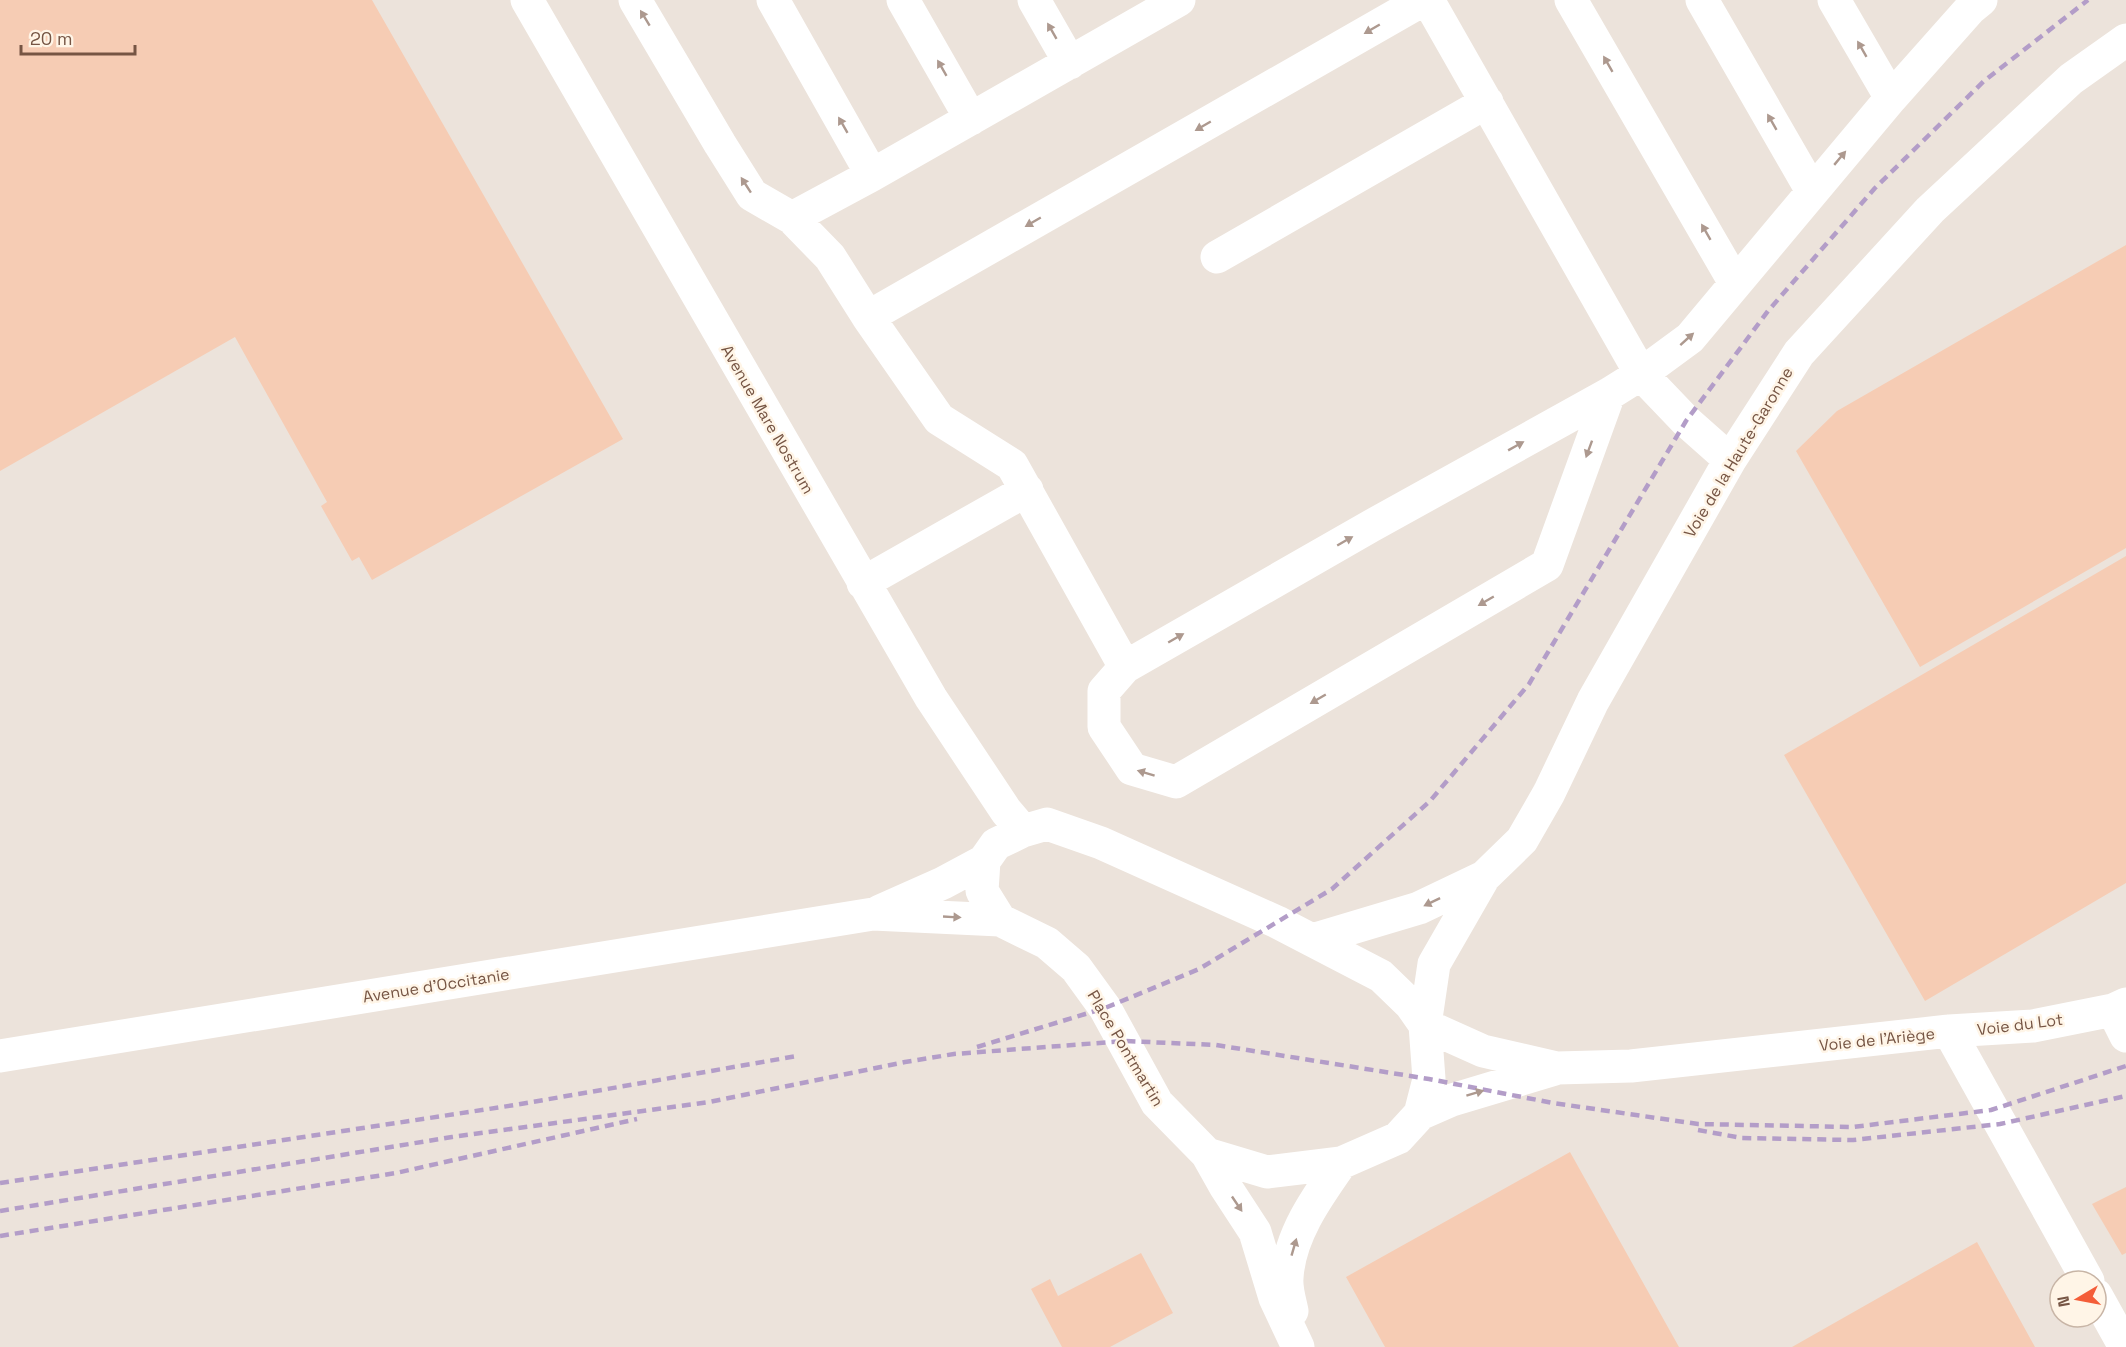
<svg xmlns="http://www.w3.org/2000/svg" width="2126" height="1347" viewBox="0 0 2126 1347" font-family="'Space Grotesk',sans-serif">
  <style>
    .industrial { fill: #ece3db; fill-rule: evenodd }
    .building { fill: #f6ccb4 }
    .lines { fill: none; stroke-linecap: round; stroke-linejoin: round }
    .minor { stroke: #fff; stroke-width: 33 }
    .rail { stroke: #b39dc8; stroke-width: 4.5; stroke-dasharray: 9 6; stroke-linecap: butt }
    .oneway { fill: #ad998f }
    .labels { text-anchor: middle; stroke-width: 5; stroke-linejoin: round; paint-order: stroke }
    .street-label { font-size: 16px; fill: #765544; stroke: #fff5e7 }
  </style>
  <rect width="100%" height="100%" fill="#fef1de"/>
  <!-- industrial -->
  <path class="industrial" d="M0 0H2126V1347H0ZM2060 1281H2096V1317H2060Z"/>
  <!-- building -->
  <path class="building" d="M0 0H372L623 439 372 580 359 557 352 561 321 506 327 502 235 337 0 471Z
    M2126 245V548L1920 667 1796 451 1837 411Z
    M2126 556V883L1925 1001 1784 755Z
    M1570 1152 1679 1347H1385L1346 1277Z
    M2126 1187V1253L2122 1255 2092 1204Z
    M1977 1242 2035 1347H1792Z
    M1141 1253 1173 1313 1110 1347H1062L1031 1289 1050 1279 1058 1296Z"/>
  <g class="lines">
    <!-- minor -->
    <path class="minor" d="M527 0 931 698 1006 811 1023 831
      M635 0 720 144 752 195 792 218
      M773 0 872 175
      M903 0 971 119
      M1034 0 1070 63
      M1428 0 1641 374 1686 421 1730 460
      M1571 0 1735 283
      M1702 0 1812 191
      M1834 0 1891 98
      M2126 40 2071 79 1930 210 1799 353 1730 460 1593 701 1549 793 1522 840 1484 877 1434 964 1425 1025 1483 1051 1557 1068 1631 1066 1949 1031 2033 1026 2113 1010 2126 1004
      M1217 257 1487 102
      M868 317 1423 0
      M1609 394 1547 565 1176 782 1132 769 1104 727V691L1125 667 1371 526 1609 394 1641 374 1690 338 1891 98 1970 9 1981 0
      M863 583 1027 490
      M1125 667 1012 465 939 419 868 317 830 257 792 218 872 175 1179 0
      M1047 824 1101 843 1277 922 1381 976 1411 1005 1425 1025 1429 1079 1420 1114 1398 1138 1341 1163 1267 1172 1207 1154 1157 1103 1105 1008 1076 968 1047 943 1000 920 982 891 984 861 996 844 1023 831Z
      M880 911 943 883 984 861
      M1312 940 1419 908 1484 877
      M2113 1010 2126 1036
      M1949 1031 2088 1281
      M0 1056 873 914 1000 920
      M1420 1114 1452 1100 1555 1069
      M1207 1154 1225 1186 1255 1232 1275 1298 1298 1347
      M2096 1295 2125 1347
      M1292 1311C1290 1301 1286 1289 1287 1278 1289 1236 1317 1197 1341 1163"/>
    <!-- rail -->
    <path class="rail" d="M977 1047 1105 1008 1199 969 1332 889 1430 801 1529 684 1686 421 1768 311 1875 188 1984 81 2088 0
      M1698 1130 1742 1138 1853 1140 2000 1124 2126 1096
      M0 1183 515 1105 797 1056
      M0 1211 452 1137 709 1102 905 1062 954 1054 1125 1041 1216 1045 1429 1079 1553 1103 1698 1124 1853 1127 1991 1110 2126 1066
      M0 1236 396 1173 637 1119"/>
  </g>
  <!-- one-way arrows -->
  <defs><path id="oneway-solid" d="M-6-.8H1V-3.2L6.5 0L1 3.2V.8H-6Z" transform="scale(1.5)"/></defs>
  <g class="oneway">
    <use href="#oneway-solid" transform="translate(645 18) rotate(-121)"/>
    <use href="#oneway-solid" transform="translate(1372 29) rotate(150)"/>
    <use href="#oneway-solid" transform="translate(1052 31) rotate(-120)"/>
    <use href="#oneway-solid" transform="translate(1862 49) rotate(-120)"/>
    <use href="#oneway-solid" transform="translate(1608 64) rotate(-120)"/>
    <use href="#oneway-solid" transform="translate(942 68) rotate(-120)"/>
    <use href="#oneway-solid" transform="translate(1772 122) rotate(-120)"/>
    <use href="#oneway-solid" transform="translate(843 125) rotate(-120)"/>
    <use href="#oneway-solid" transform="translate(1203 126) rotate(150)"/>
    <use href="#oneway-solid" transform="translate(1840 158) rotate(-50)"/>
    <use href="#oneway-solid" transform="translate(746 185) rotate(-123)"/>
    <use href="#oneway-solid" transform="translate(1033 222) rotate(150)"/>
    <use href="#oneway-solid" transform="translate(1706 232) rotate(-120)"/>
    <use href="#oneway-solid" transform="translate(1687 339) rotate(-42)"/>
    <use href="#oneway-solid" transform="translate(1516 446) rotate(-29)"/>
    <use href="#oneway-solid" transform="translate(1589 449) rotate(110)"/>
    <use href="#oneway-solid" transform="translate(1345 541) rotate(-30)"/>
    <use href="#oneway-solid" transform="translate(1486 601) rotate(150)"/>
    <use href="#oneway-solid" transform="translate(1176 638) rotate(-30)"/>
    <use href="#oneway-solid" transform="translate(1318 699) rotate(150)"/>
    <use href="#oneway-solid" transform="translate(1146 773) rotate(-163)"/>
    <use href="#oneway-solid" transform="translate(1432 902) rotate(154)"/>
    <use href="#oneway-solid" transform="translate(952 917) rotate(3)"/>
    <use href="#oneway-solid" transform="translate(1475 1093) rotate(-17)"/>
    <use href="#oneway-solid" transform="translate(1237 1204) rotate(56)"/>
    <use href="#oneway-solid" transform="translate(1294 1247) rotate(-74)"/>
  </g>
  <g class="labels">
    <!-- street labels -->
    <g class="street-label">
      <text transform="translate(768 419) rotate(60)" y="6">Avenue Mare Nostrum</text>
      <text transform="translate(1738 452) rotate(-59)" y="6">Voie de la Haute-Garonne</text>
      <text transform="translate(436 985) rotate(-9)" y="6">Avenue d'Occitanie</text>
      <text transform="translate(2020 1024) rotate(-7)" y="6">Voie du Lot</text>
      <text transform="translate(1877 1039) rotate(-6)" y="6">Voie de l'Ariège</text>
      <text transform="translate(1126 1048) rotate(59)" y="6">Place Pontmartin</text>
    </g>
  </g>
  <!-- north arrow -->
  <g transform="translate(2078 1299) rotate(260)"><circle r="28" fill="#fff5e7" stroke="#c8b5a6" stroke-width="1.5"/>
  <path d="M0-4.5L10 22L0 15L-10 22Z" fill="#f45d38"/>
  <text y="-9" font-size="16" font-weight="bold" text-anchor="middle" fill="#765544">N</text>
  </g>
  <!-- scale -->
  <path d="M21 45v9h114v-9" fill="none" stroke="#765544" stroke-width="3"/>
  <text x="30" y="45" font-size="18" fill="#765544" stroke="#fff5e7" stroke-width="4.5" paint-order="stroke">20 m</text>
</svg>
